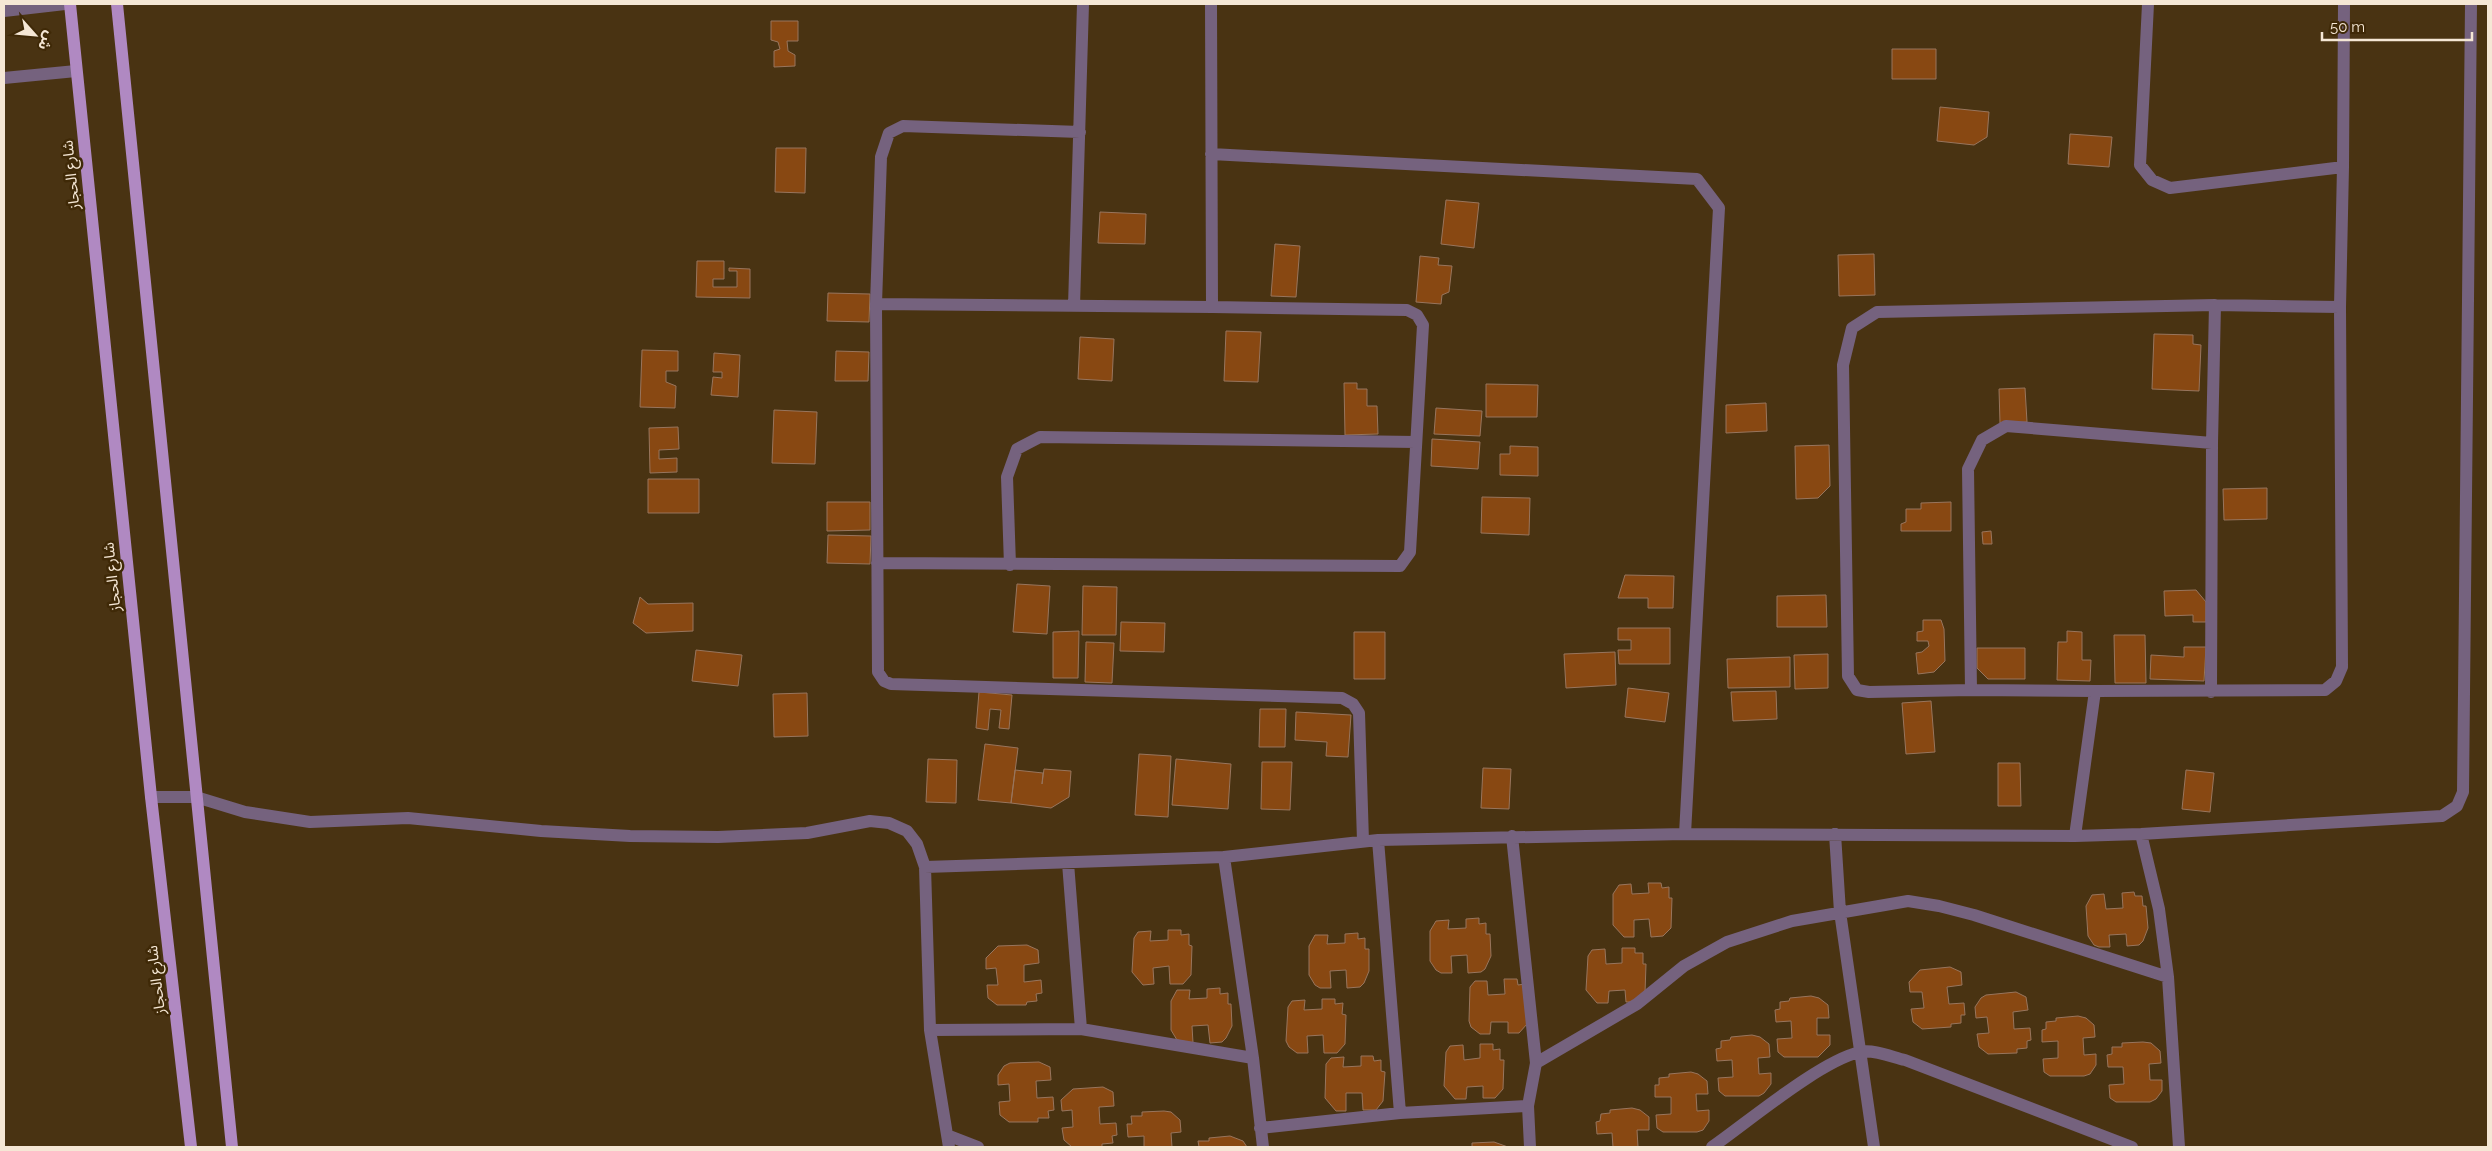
<svg xmlns="http://www.w3.org/2000/svg" width="2492" height="1151" viewBox="0 0 2492 1151" font-family="Raleway,'Noto Sans Arabic',sans-serif">
  <style>
    .building { fill: #884812; stroke: #98755d }
    .lines { fill: none; stroke-linecap: round; stroke-linejoin: round }
    .minor { stroke: #75627e; stroke-width: 12 }
    .major { stroke: #b089c2; stroke-width: 12 }
    .labels { text-anchor: middle; stroke-width: 5; stroke-linejoin: round; paint-order: stroke }
    .street-label { font-size: 15px; fill: #f5e7d5; stroke: #3f2907 }
  </style>
  <rect width="100%" height="100%" fill="#493312"/>
  <!-- building -->
  <path class="building" d="M771 21H798V41H787L788 51 795 55V66L774 67V51L780 49 778 42 771 40Z
    M1892 49H1936V79H1892Z
    M1940 107 1989 112 1987 137 1974 145 1937 141Z
    M2070 134 2112 137 2109 167 2068 164Z
    M776 148H806L805 193 775 192Z
    M1446 200 1479 203 1474 248 1441 244Z
    M1100 212 1146 214 1145 244 1098 243Z
    M1275 244 1300 246 1296 297 1271 296Z
    M1874 254 1875 295 1839 296 1838 255Z
    M1420 256 1439 258 1438 265 1452 266 1449 292 1442 295 1441 304 1416 302Z
    M697 261H724V279H713V287H737V271H729V268L750 269V298L696 297Z
    M828 293 870 294 869 322 827 321Z
    M1226 331 1261 332 1258 382 1224 381Z
    M2154 334 2193 335V344L2201 345 2199 391 2152 389Z
    M1080 337 1114 339 1112 381 1078 379Z
    M642 350 678 351V371H666V382L676 386 675 408 640 407Z
    M836 351 869 352 868 381H835Z
    M714 353 740 355 738 397 711 395 713 377 722 378V372H713Z
    M1344 383H1357V389H1367V406H1377L1378 434 1345 435Z
    M1486 384 1538 385 1537 417H1486Z
    M2025 388 2027 422 2000 423 1999 389Z
    M1766 403 1767 431 1726 433V405Z
    M1436 408 1482 411 1480 436 1434 434Z
    M774 410 817 412 815 464 772 463Z
    M678 427 679 449 659 450V459L677 458V472L650 473 649 428Z
    M1432 439 1480 442 1478 469 1431 466Z
    M1829 445 1830 486 1818 498 1796 499 1795 446Z
    M1510 446 1538 447V476L1500 475V454H1510Z
    M648 479H699V513H648Z
    M2267 488V519L2224 520 2223 489Z
    M1482 497 1530 498 1529 535 1481 533Z
    M827 502H870V530L827 531Z
    M1951 502V531H1901V524L1906 522V509H1921V503Z
    M1991 531 1992 544H1983L1982 532Z
    M828 535 871 536 870 564 827 563Z
    M1625 575 1674 576 1673 608H1648V598H1618Z
    M1017 584 1050 586 1047 634 1013 632Z
    M1083 586 1117 587 1116 635H1082Z
    M2196 590 2206 602V622H2193V615L2165 616 2164 591Z
    M1826 595 1827 627H1777V596Z
    M640 597 648 604 693 603V631L646 633 633 623Z
    M1923 620H1941L1944 629 1945 661 1934 672 1918 674 1916 653 1922 652 1929 646 1928 641H1917V632L1923 631Z
    M1121 622 1165 623 1164 652 1120 651Z
    M1618 628H1670V664H1619L1618 650H1631V640H1618Z
    M1079 631 1078 678H1053V632Z
    M2067 631 2082 632V660H2091L2090 681 2057 680 2058 642H2067Z
    M1354 632H1385V679H1354Z
    M2114 635H2145L2146 683H2115Z
    M1086 642 1114 643 1112 683 1085 682Z
    M2184 647H2206L2204 681 2150 679 2151 655 2184 657Z
    M1977 648H2025V679H1988L1977 668Z
    M696 650 742 655 738 686 692 681Z
    M1615 652 1616 685 1566 688 1564 654Z
    M1828 654V688L1795 689 1794 655Z
    M1790 657V687L1728 688 1727 659Z
    M1628 688 1669 693 1665 722 1625 717Z
    M1776 691 1777 719 1733 721 1731 692Z
    M979 692 1012 695 1009 729 999 728 1001 710 990 709 988 730 976 728Z
    M807 693 808 736 774 737 773 694Z
    M1931 701 1935 752 1906 754 1902 703Z
    M1260 709H1286L1285 747H1259Z
    M1296 712 1351 715 1348 757 1326 756 1327 742 1295 740Z
    M985 744 1018 748 1011 803 978 800Z
    M1139 754 1171 756 1168 817 1135 815Z
    M928 759 957 760 956 803 926 802Z
    M1176 759 1231 764 1228 809 1172 805Z
    M1262 762H1292L1290 810 1261 809Z
    M1998 763H2020L2021 806H1998Z
    M1483 768 1511 769 1509 809 1481 808Z
    M1044 769 1071 771 1069 797 1051 808 1011 803 1015 770 1043 773 1042 784Z
    M2186 770 2214 773 2210 812 2182 809Z
    M1648 883H1661L1662 888 1669 887V898H1672L1671 928 1663 936 1651 937 1649 919 1634 920V937H1624L1613 925V894L1619 885 1631 884 1632 894 1649 893Z
    M2134 892 2135 896H2142L2143 906H2146L2148 928 2143 941 2139 945 2127 946 2126 934 2109 935 2110 947H2099L2094 945 2088 936 2086 906 2092 895 2104 894 2106 909 2123 908 2122 893Z
    M1479 918V924L1486 923V934H1490L1491 956 1485 969 1481 972 1468 973 1467 955 1451 956 1452 973H1441L1436 970 1430 961V931L1436 921 1449 920 1448 929 1466 928V919Z
    M1168 930H1181V935L1189 934V945L1192 946 1191 975 1183 984H1170L1169 966 1153 968 1154 984 1143 985 1132 972 1134 938 1138 932 1151 931 1150 941 1168 940Z
    M1358 933V939L1365 938V949H1369V971L1364 983 1360 987 1347 988 1346 970 1330 971 1331 988H1320L1315 985 1309 975V946L1315 935H1328L1327 944 1345 943V934Z
    M1027 945 1038 950 1039 963 1024 965V982L1041 980 1042 993 1036 994 1037 1001 1027 1002 1026 1005H997L988 998 987 985H998L996 968 986 969V958L998 946Z
    M1622 948H1635V953H1643V964H1646L1645 993 1637 1002H1626L1625 990 1609 991 1608 1003H1597L1586 990 1588 956 1592 950 1605 949 1606 964 1622 963Z
    M1950 967 1961 972 1962 985 1947 987 1949 1004 1964 1003 1965 1015H1961V1023L1951 1024V1027L1922 1029 1913 1022 1911 1009 1924 1008 1922 992H1910L1909 982 1920 970Z
    M1504 979H1517L1518 985 1525 984 1527 1024 1519 1033H1508V1022H1491L1490 1034H1480L1471 1027 1469 1021 1470 987 1475 981H1487L1488 995 1505 994Z
    M1220 988V994L1228 993V1004H1231L1232 1026 1226 1038 1222 1042 1210 1043 1208 1025 1192 1026 1193 1043 1177 1040 1171 1030V1001L1177 990H1190L1189 999 1207 998V989Z
    M2016 992 2026 997 2028 1010 2013 1012 2014 1029 2030 1028 2031 1040 2027 1041V1048L2017 1049V1053L1988 1054 1979 1047 1977 1034 1989 1033 1987 1017 1976 1018 1975 1007 1981 998 1986 995Z
    M1811 996 1819 998 1828 1005 1829 1018H1817V1035H1830V1045L1818 1057H1784L1778 1052 1777 1039 1792 1038 1791 1021 1776 1022 1775 1010 1780 1009V1002L1789 1001 1790 998Z
    M1322 999H1335V1004L1343 1003 1342 1014 1346 1015 1345 1044 1337 1053H1324L1323 1035 1307 1036 1308 1053H1297L1289 1047 1286 1041 1288 1007 1292 1001 1305 1000 1304 1010 1322 1009Z
    M2078 1016 2086 1018 2094 1025 2095 1037 2083 1038 2084 1055 2096 1054V1065L2090 1074 2084 1076H2050L2044 1072 2043 1059 2058 1058V1041L2042 1042V1030L2046 1029V1022L2056 1021V1018Z
    M1752 1035 1760 1037 1769 1044 1770 1057 1758 1058 1759 1074 1771 1073V1084L1764 1093 1759 1096H1725L1719 1091 1718 1078 1733 1077 1732 1060 1717 1061 1716 1049 1721 1048V1041L1730 1040 1731 1037Z
    M2143 1042 2151 1043 2160 1051 2161 1063 2149 1064 2150 1080H2162V1091L2156 1099 2150 1102H2116L2110 1098 2109 1085 2124 1084 2123 1067H2108L2107 1055 2112 1054V1047H2122V1043Z
    M1480 1044H1493V1050L1500 1049V1060H1504L1503 1089 1495 1098H1483V1086L1467 1087 1466 1099H1455L1444 1086 1446 1052 1450 1046 1463 1045 1464 1060 1480 1058Z
    M1361 1056H1373L1374 1061 1381 1060V1071L1385 1072 1383 1101 1376 1110H1363L1362 1093H1346V1111H1336L1325 1098 1326 1064 1331 1058 1344 1057 1343 1067 1361 1066Z
    M1039 1062 1050 1067 1051 1080 1036 1081 1037 1098 1053 1097 1054 1110 1048 1111 1049 1118H1038V1122H1009L1000 1115 999 1102 1010 1101 1009 1084 998 1085V1075L1004 1066 1010 1063Z
    M1691 1072 1698 1074 1707 1081 1708 1094H1696L1697 1111 1709 1110V1121L1703 1130 1697 1132H1663L1657 1128 1656 1115 1671 1114V1097H1655V1085H1659V1078L1669 1077V1074Z
    M1103 1087 1113 1092 1114 1106 1099 1107 1100 1124 1116 1123 1117 1135 1112 1136 1113 1143 1102 1144V1147H1072L1064 1140 1062 1128 1073 1127 1072 1110 1062 1111 1061 1100 1073 1089Z
    M1632 1108 1640 1110 1649 1117V1130H1637L1638 1147H1650H1613L1612 1133 1597 1134 1596 1122 1600 1121 1601 1114 1610 1113V1110Z
    M1164 1111 1171 1112 1180 1120 1181 1132 1171 1133 1172 1147H1144V1136L1128 1137 1127 1124H1132L1131 1116H1142V1112Z
    M1230 1136 1243 1141 1247 1147H1199L1198 1141H1209V1138Z
    M1494 1142 1508 1147H1463H1472V1143Z"/>
  <g class="lines">
    <!-- minor -->
    <path class="minor" d="M2148 4 2140 165 2152 180 2170 188 2343 167 2344 4
      M4 11 65 4
      M4 78 76 71
      M1080 132 903 126 889 133 881 157 876 304 878 672 884 681 891 684 1342 698 1353 704 1359 713 1363 841
      M1211 154 1697 179 1719 208 1685 834
      M876 304 1212 307 1211 4
      M1074 306 1083 4
      M877 563 1400 566 1410 552 1423 325 1417 315 1407 310 1212 307
      M1010 565 1007 477 1017 449 1040 437 1416 442
      M1971 690 1869 692 1857 690 1848 676 1843 365 1852 328 1877 312 2215 305 2340 307 2343 167
      M2095 691 1971 690 1968 469 1982 440 2006 426 2212 443
      M2211 692 2212 443 2215 305
      M151 797H196L245 812 310 822 408 818 541 831 630 836 718 837 807 833 870 821 889 823 907 831 917 844 925 867 930 1030 949 1147
      M1835 834 1840 912 1874 1147
      M2141 834 2159 909 2168 977 2179 1147
      M1512 836 1536 1063 1528 1106 1530 1147
      M2075 836 2095 691 2325 690 2336 681 2342 667 2340 307
      M1378 840 1400 1113
      M1224 857 1253 1058 1263 1147
      M1068 863 1081 1029
      M925 867 1224 857 1378 840 1685 834 2075 836 2141 834 2442 816 2457 806 2463 792 2471 4
      M930 1030 1081 1029 1253 1058
      M1536 1063 1637 1004 1684 966 1727 942 1792 921 1908 901 1939 906 1974 915 2168 977
      M1260 1128 1400 1113 1528 1106
      M947 1135 978 1147
      M1712 1147C1748 1122 1820 1061 1860 1052 1874 1049 1892 1057 1905 1060L2132 1147"/>
    <!-- major -->
    <path class="major" d="M70 4 151 797 191 1147
      M117 4 232 1147"/>
  </g>
  <g class="labels">
    <!-- street labels -->
    <g class="street-label">
      <text transform="translate(71 175) rotate(-96)" y="5">شارع الحجاز</text>
      <text transform="translate(112 577) rotate(-96)" y="5">شارع الحجاز</text>
      <text transform="translate(156 980) rotate(-97)" y="5">شارع الحجاز</text>
    </g>
  </g>
  <!-- border -->
  <rect width="2492" height="1151" fill="none" stroke="#f5e7d5" stroke-width="10"/>
  <!-- north arrow -->
  <g transform="translate(35 35) rotate(117)" stroke="#3f2907" stroke-width="4" paint-order="stroke">
  <path d="M0-4L9 19L0 12L-9 19Z" fill="#f5e7d5"/>
  <text y="-8" font-size="14" font-weight="bold" text-anchor="middle" fill="#f5e7d5">ش</text>
  </g>
  <!-- scale -->
  <path d="M2322 32v8h150v-8" fill="none" stroke="#f5e7d5" stroke-width="2.5"/>
  <text x="2330" y="32" font-size="15" fill="#f5e7d5" stroke="#3f2907" stroke-width="4" paint-order="stroke">50 m</text>
</svg>
